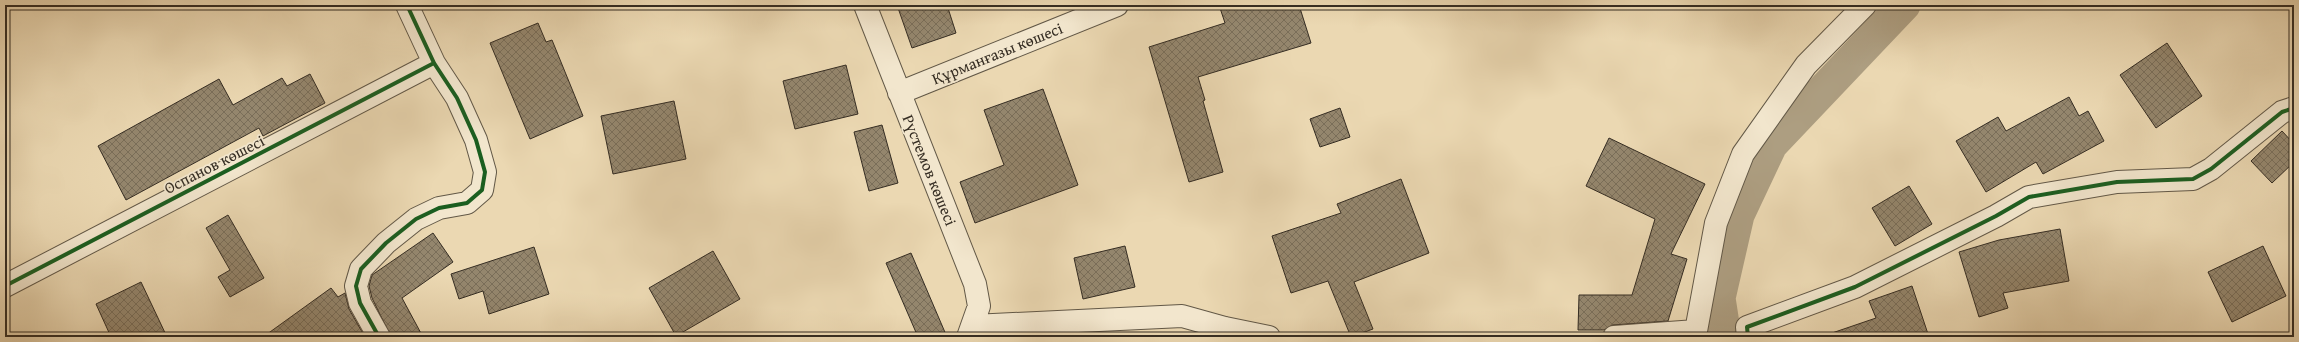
<svg xmlns="http://www.w3.org/2000/svg" width="2299" height="342" viewBox="0 0 2299 342" font-family="'Gentium Book Plus',serif">
  <style>
    .lines { fill: none; stroke-linecap: round; stroke-linejoin: round }
    .canal { stroke: #ad9e81; stroke-width: 33 }
    .building { fill: url(#building-cross-hatch); stroke: #352d23 }
    .minor-casing { stroke: #625847; stroke-width: 24 }
    .minor { stroke: #f2e6cd; stroke-width: 22 }
    .cycleway-casing { stroke: #f2e6cd; stroke-width: 6 }
    .cycleway { stroke: #1b5e20; stroke-width: 4 }
    .labels { text-anchor: middle; stroke-width: 3.5; stroke-linejoin: round; paint-order: stroke }
    .street-label { font-size: 16px; fill: #352d23; stroke: #f2e6cd }
  </style>
  <defs>
    <pattern id="building-cross-hatch" width="8" height="8" patternUnits="userSpaceOnUse"><rect width="8" height="8" fill="#94866d"/><path d="M0 0l8 8M0 8l8-8" fill="none" stroke="#7a6e59"/></pattern>
  </defs>
  <rect width="100%" height="100%" fill="#ebd8b2"/>
  <filter id="stains"><feTurbulence type="fractalNoise" baseFrequency=".005" numOctaves="4"/><feColorMatrix values="0 0 0 0 .2 0 0 0 0 .09 0 0 0 0 .02 0 0 0 .5 -.17"/></filter>
  <radialGradient id="worn" r=".72"><stop offset=".6" stop-color="#630" stop-opacity="0"/><stop offset="1" stop-color="#630" stop-opacity=".3"/></radialGradient>
  <g class="lines">
    <!-- canal -->
    <path class="canal" d="M1725 337 1719 298 1738 215 1771 145 1904 5"/>
  </g>
  <!-- building -->
  <path class="building" d="M897 5H947L956 33 912 48Z
    M1219 5H1299L1311 43 1198 77 1205 100 1203 101 1223 172 1189 182 1149 47 1225 23Z
    M538 23 546 42 552 40 583 116 530 139 490 43Z
    M2167 43 2202 96 2156 128 2120 75Z
    M846 65 858 114 795 129 783 81Z
    M310 74 325 103 263 136 259 128 126 200 98 146 219 79 233 105 282 78 287 86Z
    M1043 89 1078 185 975 223 960 182 1004 165 984 110Z
    M2069 97 2079 116 2088 111 2104 141 2043 174 2036 162 1986 192 1956 141 1998 117 2006 131Z
    M674 101 686 159 613 174 601 116Z
    M1340 108 1350 137 1320 147 1310 119Z
    M882 125 898 183 869 191 854 132Z
    M2282 131 2294 144V162L2272 183 2251 161Z
    M1609 138 1705 184 1671 254 1687 259 1668 321 1613 325 1604 330H1578L1579 295H1632L1655 219 1586 186Z
    M1401 179 1429 253 1354 282 1373 329 1351 337 1328 281 1291 293 1272 236 1341 213 1337 204Z
    M1909 186 1932 224 1895 246 1872 208Z
    M228 215 264 278 230 297 218 277 230 270 206 228Z
    M2060 229 2069 281 2003 293 2008 308 1979 317 1959 252 1999 240Z
    M433 233 453 262 402 298 423 337H391L372 298 369 286 372 275Z
    M1125 246 1135 287 1083 299 1074 258Z
    M2263 246 2286 296 2232 322 2208 272Z
    M534 247 549 294 489 314 483 291 459 299 451 274Z
    M713 251 740 299 676 336 649 288Z
    M911 253 947 337H918L886 263Z
    M141 282 167 337H111L96 304Z
    M1912 286 1929 337H1833L1832 333 1876 318 1869 301Z
    M331 288 338 297 345 293 349 309 365 337H263Z"/>
  <g class="lines">
    <defs>
      <path id="minor" d="M865 5 975 284 979 306 968 337
        M899 93 1117 5
        M5 286 434 63
        M973 326 1182 316 1225 328 1269 337
        M379 337 360 303 356 286 361 269 386 243 416 219 439 208 467 203 482 190 485 172 476 140 457 98 434 63 407 5
        M1614 337 1696 331
        M1697 337 1696 331 1716 223 1743 154 1806 65 1865 5
        M1748 337 1747 327 1855 287 1996 216 2029 197 2117 182 2193 179 2211 169 2282 112 2294 108"/>
    </defs>
    <!-- minor casing -->
    <use href="#minor" class="minor-casing"/>
    <!-- minor -->
    <use href="#minor" class="minor"/>
    <defs>
      <path id="cycleway" d="M5 286 434 63
        M379 337 360 303 356 286 361 269 386 243 416 219 439 208 467 203 482 190 485 172 476 140 457 98 434 63 407 5
        M1748 337 1747 327 1855 287 1996 216 2029 197 2117 182 2193 179 2211 169 2282 112 2294 108"/>
    </defs>
    <!-- cycleway casing -->
    <use href="#cycleway" class="cycleway-casing"/>
    <!-- cycleway -->
    <use href="#cycleway" class="cycleway"/>
  </g>
  <g class="labels">
    <!-- street labels -->
    <g class="street-label">
      <text transform="translate(997 53) rotate(-22)" y="6">Құрманғазы көшесі</text>
      <text transform="translate(214 164) rotate(-27)" y="6">Оспанов көшесі</text>
      <text transform="translate(930 170) rotate(68)" y="6">Рүстемов көшесі</text>
    </g>
  </g>
  <!-- margin -->
  <rect width="2299" height="342" fill="none" stroke="#ebd8b2" stroke-width="20"/>
  <rect x="6" y="6" width="2287" height="330" fill="none" stroke="#352d23" stroke-width="2"/>
  <rect x="10" y="10" width="2279" height="322" fill="none" stroke="#352d23"/>
  <rect width="100%" height="100%" filter="url(#stains)"/>
  <rect width="100%" height="100%" fill="url(#worn)"/>
</svg>
